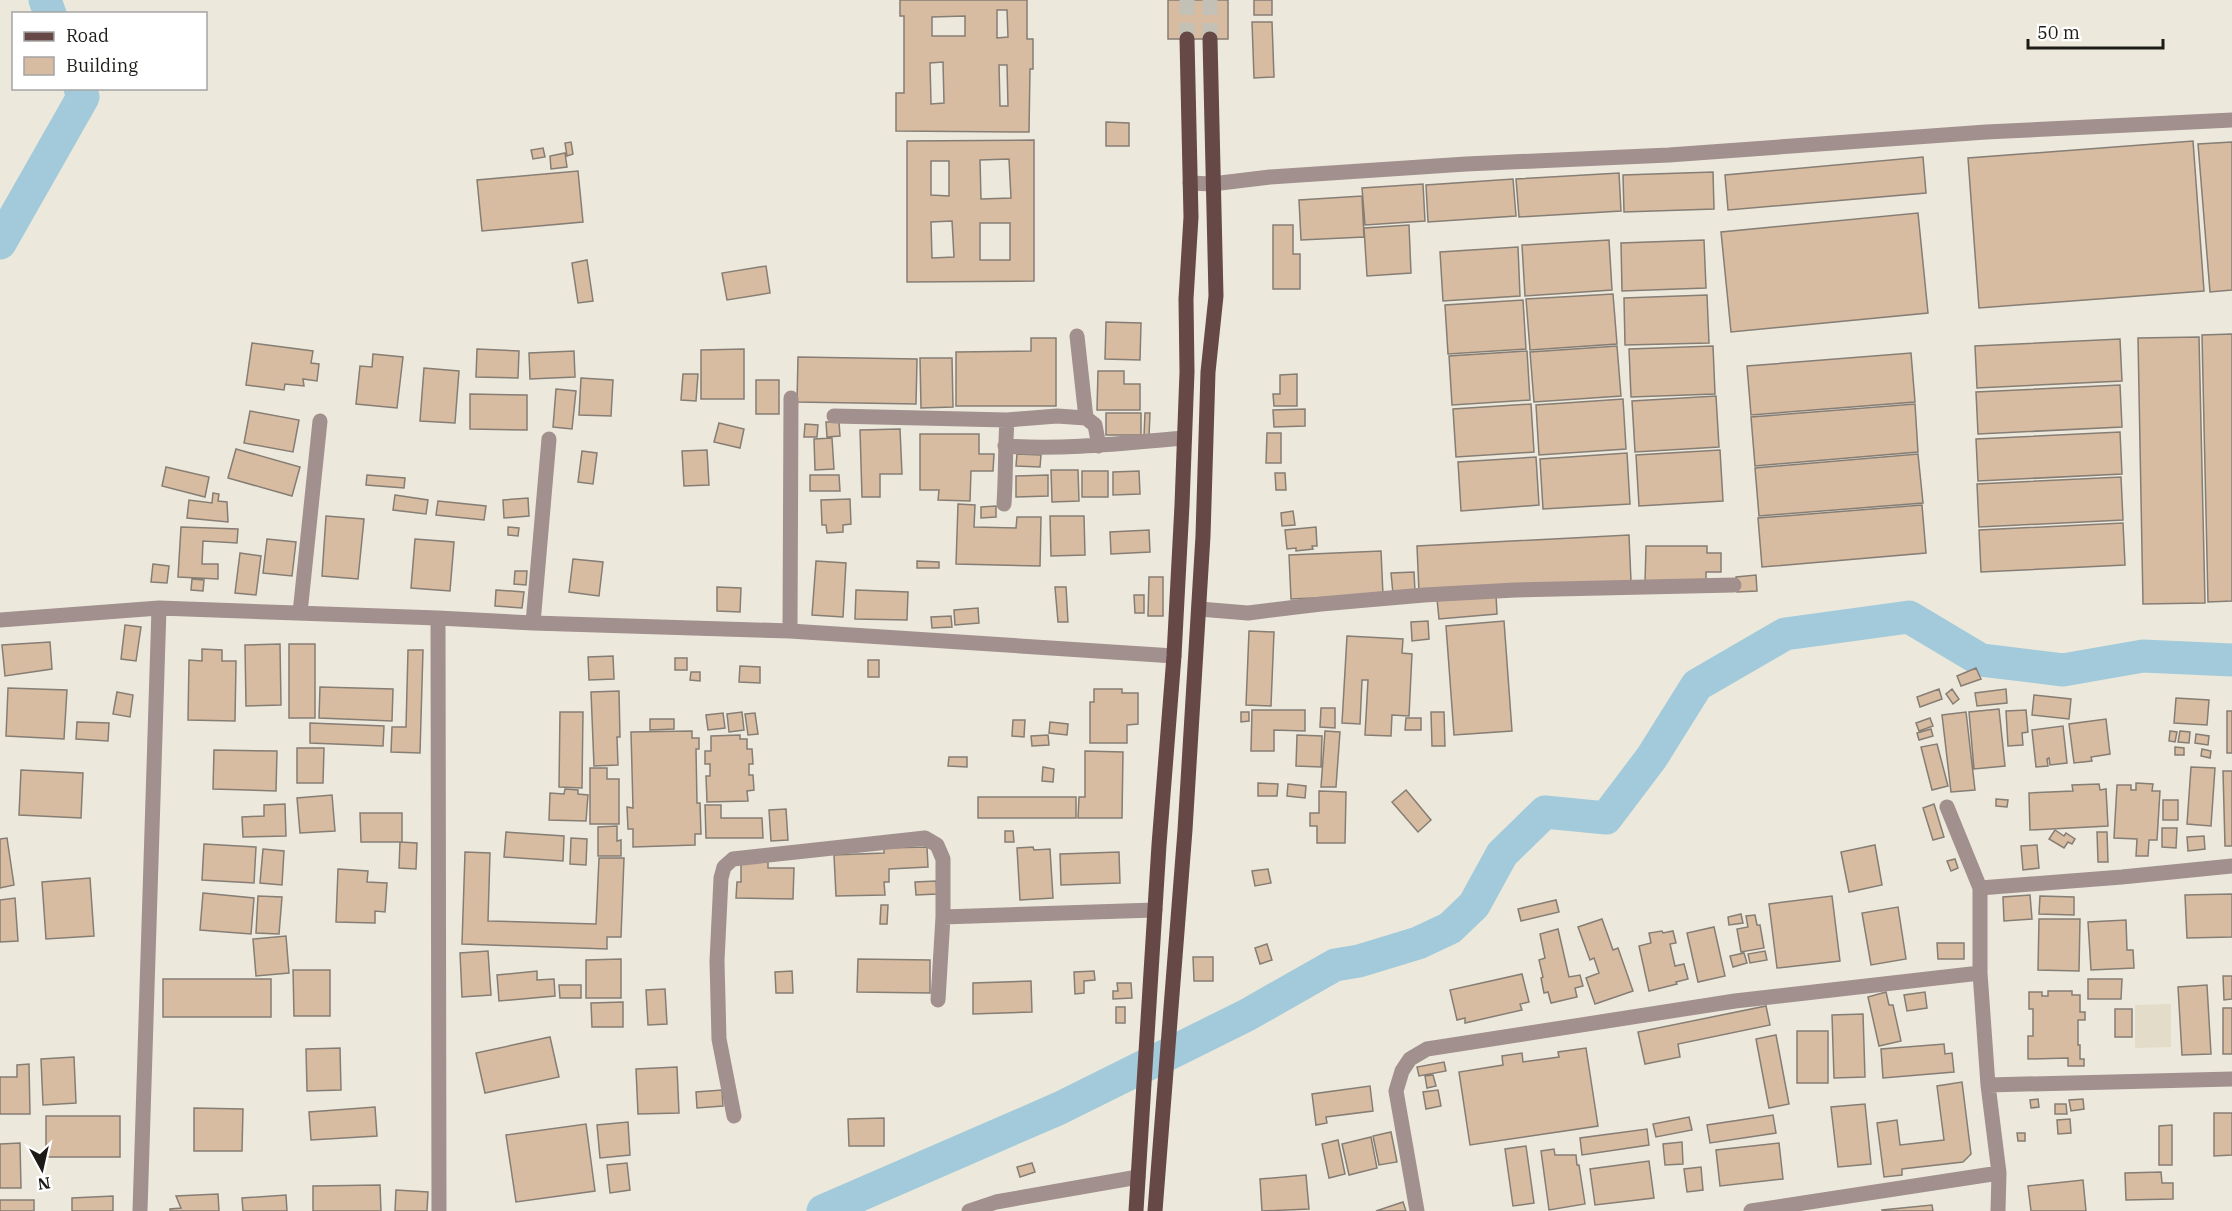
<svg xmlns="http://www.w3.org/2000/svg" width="2232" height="1211" viewBox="0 0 2232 1211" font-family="'IBM Plex Serif',serif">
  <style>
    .built { fill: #e2dcc9 }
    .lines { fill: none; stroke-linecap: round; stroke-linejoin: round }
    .river { stroke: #a2cada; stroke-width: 33 }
    .building { fill: #d7bca1; stroke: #867d74; stroke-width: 1.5; fill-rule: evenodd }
    .major-tunnel { stroke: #c3c0b5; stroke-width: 15; stroke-dasharray: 15 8; stroke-linecap: butt }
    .minor { stroke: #a2908e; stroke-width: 15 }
    .major { stroke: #664846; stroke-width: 15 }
  </style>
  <rect width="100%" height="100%" fill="#ece9dc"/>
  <!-- built -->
  <path class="built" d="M2171 1004V1047L2135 1048V1005Z"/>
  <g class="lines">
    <!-- river -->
    <path class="river" d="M45 0 50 14
      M0 243 83 97 80 88
      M823 1211 1060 1108 1247 1015 1335 965 1359 961 1418 943 1450 928 1474 905 1502 854 1545 812 1606 818 1652 757 1697 685 1785 634 1909 617 1981 660 2063 670 2143 656 2232 660"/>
  </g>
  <!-- building -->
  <path class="building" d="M900 0H1027V39H1033V69H1030L1029 132 896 131V93H904V16H900ZM997 10H1007L1008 37 997 38ZM965 16V36H932V17ZM943 62 944 103 931 104 930 63ZM999 65H1007L1008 106H1000Z
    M1168 0H1228V39H1168Z
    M1254 0H1272V15H1254Z
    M1252 22H1272L1274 77 1254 78Z
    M1106 122 1129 123V146H1106Z
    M1034 140V281L907 282V141ZM1009 159 1011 198 981 199 980 160ZM931 161H949V196L931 195ZM952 221 954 257 932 258 931 222ZM980 223H1010V260H980Z
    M2193 141 2204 291 1979 308 1968 158Z
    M571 142 573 154 567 156 565 143Z
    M2232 142V290L2210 292 2198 144Z
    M543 148 545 157 533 159 531 150Z
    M565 153 567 167 551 169 550 156Z
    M1923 157 1926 193 1728 210 1725 175Z
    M578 171 583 222 482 231 477 180Z
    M1713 172 1714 209 1624 212 1623 175Z
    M1619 173 1621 211 1519 217 1516 179Z
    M1513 179 1516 216 1428 222 1426 185Z
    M1423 184 1425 221 1365 225 1362 188Z
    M1362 196 1364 237 1301 240 1299 200Z
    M1918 213 1928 313 1731 332 1721 232Z
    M1273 225H1293V254H1300V289H1273Z
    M1409 225 1411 273 1367 276 1364 228Z
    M1609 240 1612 290 1525 296 1522 245Z
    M1704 240 1706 288 1622 291 1621 243Z
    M1518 247 1520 296 1443 301 1440 252Z
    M587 260 593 301 578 303 572 263Z
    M766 266 770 293 727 300 722 273Z
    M1613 294 1617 344 1530 350 1526 299Z
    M1707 295 1709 343 1625 345 1624 298Z
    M1523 300 1526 349 1448 354 1445 305Z
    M1106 322 1141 323 1140 360 1105 359Z
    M2232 334V601L2208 602 2202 335Z
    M2199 337 2205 603 2143 604 2138 338Z
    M1031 338H1056V406H956V352L1031 351Z
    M2120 339 2122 381 1977 388 1975 346Z
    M252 343 313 351 311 363 319 364 317 381 303 379 304 386 285 384 284 390 246 385Z
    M1617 346 1621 396 1534 402 1530 352Z
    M1713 346 1715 394 1631 397 1629 349Z
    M477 349 519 351 518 378 476 377Z
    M744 349V399H701V350Z
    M574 351 575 377 530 379 529 353Z
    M1527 351 1530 400 1452 405 1449 356Z
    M1911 353 1915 402 1751 415 1747 366Z
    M373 354 403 357 397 408 356 404 360 366 372 367Z
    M798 357 917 359 916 404 797 402Z
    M920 358H952L953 407 921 408Z
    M424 368 459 371 455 423 420 421Z
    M1098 371H1124V384H1140V410H1097Z
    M683 374H698L696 401 681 400Z
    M1297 374V406H1274L1273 394H1280V375Z
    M581 378 613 380 611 416 579 415Z
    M756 380H779V414H756Z
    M2120 385 2122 427 1978 434 1976 392Z
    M556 389 576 391 572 429 553 427Z
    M470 394 527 395V430L470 429Z
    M1716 396 1719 447 1635 452 1632 401Z
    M1623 399 1626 449 1539 455 1536 405Z
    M1531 404 1534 452 1456 457 1453 409Z
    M1915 404 1918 452 1755 466 1751 417Z
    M1305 409V426L1274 427 1273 410Z
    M250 411 299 420 293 452 244 443Z
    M1106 413H1141V435H1106Z
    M1145 413H1150L1149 436H1144Z
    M826 422H839L840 436 827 437Z
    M719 423 744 429 740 448 714 442Z
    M805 424 818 425 817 437H804Z
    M900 429 902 474H880V497H862L860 430Z
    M2120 432 2122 474 1978 481 1976 439Z
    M1267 433H1281V463H1266Z
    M920 434H979V454H994L993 471H971L970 501 938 500 939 490H920Z
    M832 438 834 469 815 470 814 439Z
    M236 449 300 467 292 496 228 478Z
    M707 450 709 485 684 486 682 451Z
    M1720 450 1723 501 1639 506 1636 455Z
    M582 451 597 453 593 484 578 482Z
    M1627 453 1630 504 1543 509 1540 459Z
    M1017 454 1041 455 1040 467 1016 466Z
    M1918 454 1923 503 1759 516 1755 468Z
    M1536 457 1539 505 1461 511 1458 462Z
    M166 467 209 477 205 497 162 486Z
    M1051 470H1078L1079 501 1052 502Z
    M1082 471H1108V497H1082Z
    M1139 471 1140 494 1113 495V472Z
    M1275 473H1285L1286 490H1276Z
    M367 475 405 478 404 488 366 485Z
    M810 475H839L840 491H810Z
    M1048 475V496L1016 497V476Z
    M2121 477 2123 520 1979 527 1977 484Z
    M213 493 219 494 218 501 227 502 228 522 187 518 189 500 212 503Z
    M395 495 428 500 426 514 393 510Z
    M528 498 529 516 504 518 503 500Z
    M850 499 851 524 843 525V532L827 533 826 525H822L821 500Z
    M438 501 486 506 484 520 436 515Z
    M958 504 975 505 974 527 1016 528 1017 517H1041L1040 566 956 564Z
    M1922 505 1926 553 1762 567 1758 518Z
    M996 506V517L981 518V507Z
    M1293 511 1295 525 1282 526 1281 513Z
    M326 516 364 519 358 579 322 576Z
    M1050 516H1084L1085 555 1051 556Z
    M2123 523 2125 565 1981 572 1979 530Z
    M181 527 238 529 237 543 203 541 202 564H218V579L178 577Z
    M508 527 519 528 518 536 508 535Z
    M1316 527 1317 546H1312L1313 549 1296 551V548L1287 549 1285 530Z
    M1149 530 1150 552 1111 554 1110 532Z
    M1629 535 1631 581 1419 592 1417 546Z
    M267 539 296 542 292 576 263 573Z
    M415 539 454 542 450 591 411 588Z
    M1646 546H1707V553H1721V572H1706V583H1645Z
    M1381 551 1383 595 1291 599 1289 555Z
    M240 553 261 556 256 595 235 593Z
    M573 559 603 562 599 596 569 592Z
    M816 561 846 563 843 617 812 615Z
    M917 561 939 562V568H917Z
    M153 564 169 566 167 583 151 582Z
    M515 571H527L526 585 514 584Z
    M1414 572 1415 592 1393 594 1391 573Z
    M1756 575 1757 591 1737 592 1736 577Z
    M1149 577H1163V616H1148Z
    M192 579 204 580 203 591 191 590Z
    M717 587 741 588 740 612 717 611Z
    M1055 587H1066L1068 622H1058Z
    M496 590 524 592 522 608 495 606Z
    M856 590 908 592 907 620 855 619Z
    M1134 595H1144V613H1135Z
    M1496 595 1497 614 1439 619 1437 599Z
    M978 608 979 623 955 625 954 610Z
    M951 616 952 627 932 628 931 617Z
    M1428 621 1429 639 1412 641 1411 622Z
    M1504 621 1512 731 1454 735 1446 626Z
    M125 625 141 627 136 661 121 659Z
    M1249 631 1274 632 1271 706 1246 705Z
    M1347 636 1403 639 1402 653 1412 654 1409 716 1392 715 1391 736 1365 735 1368 680H1362L1360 724 1342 723Z
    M50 642 52 669 5 676 2 645Z
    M280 644 281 705 246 706 245 645Z
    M289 644H315V718H289Z
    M202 649 222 650V661H236L235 721 188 720 189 660 202 661Z
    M408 650H423L420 753 391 752 392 727H406Z
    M613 656 614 679 589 680 588 657Z
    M675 658H687V670H675Z
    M868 660H879V677H868Z
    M740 666 760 667V683L739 682Z
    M1976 668 1981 679 1961 686 1957 676Z
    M691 672H700V681L690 680Z
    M320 687 393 689 392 721 319 718Z
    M8 688 67 690 64 739 6 736Z
    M1094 689H1122V693H1138V724L1127 725V743H1090V702H1094Z
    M1939 689 1942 699 1920 707 1917 697Z
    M1952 689 1959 699 1953 704 1946 694Z
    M2006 689 2007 703 1977 706 1975 693Z
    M619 691 620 737H617L618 765 594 766 591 692Z
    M117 692 133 695 130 717 113 714Z
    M2034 695 2071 699 2069 719 2032 715Z
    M2176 698 2209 700 2207 725 2174 723Z
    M1321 708H1335V728L1320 727Z
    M1999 709 2005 766 1974 769 1969 712Z
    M1252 710H1305V731L1274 730V751H1251Z
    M2026 710 2028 732 2022 733 2023 745 2008 746 2006 711Z
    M2227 711H2232V753H2227Z
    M560 712H583L582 788 559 787Z
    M742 712 744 730 729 732 727 714Z
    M1241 712H1249V721L1241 722Z
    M1431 712H1444L1445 746H1432Z
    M1966 712 1975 790 1951 792 1942 715Z
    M723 713 725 728 708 730 706 715Z
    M755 713 758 734 748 735 745 714Z
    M1406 718H1421V730H1405Z
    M1930 718 1933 726 1919 731 1916 723Z
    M650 719H674V729L650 730Z
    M2106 719 2110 754 2091 757 2092 761 2074 763 2069 724Z
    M1013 720H1025L1024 737 1012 736Z
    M77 722 109 723 108 741 76 739Z
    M1050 722 1068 724 1067 735 1049 733Z
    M310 723 384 726 383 746 310 743Z
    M2063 726 2067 763 2050 765 2049 758 2047 759 2048 766 2036 767 2032 730Z
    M1931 729 1933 736 1919 740 1917 733Z
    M692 731V738H699V749H696L697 803H700L701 834H695V845L633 847V829H628L627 807 633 808 631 732Z
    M1325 731 1340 732 1336 787H1321Z
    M2170 731 2177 732 2175 742 2169 741Z
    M2180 731 2190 732 2189 743 2178 742Z
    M2196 734 2209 736 2208 745 2195 743Z
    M740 735V739H747V749H752L753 764H749V775H753L754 790 747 791 748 801 707 802 706 776H710V764H705V751H711V736Z
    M1048 735 1049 745 1032 746 1031 736Z
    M1297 735 1322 736 1321 767 1296 766Z
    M1937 744 1948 786 1932 790 1921 747Z
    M2175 747 2184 748V755H2175Z
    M297 748H324L323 783H297Z
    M2202 749 2211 751 2210 758 2201 756Z
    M214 750 277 751 276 791 213 789Z
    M1085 751 1123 752 1122 818H1078L1079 797H1085Z
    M949 757H967V767L948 766Z
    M1043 767 1054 769 1053 782 1042 781Z
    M2191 767 2215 768 2211 826 2187 824Z
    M590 768H607V779H619V824H590Z
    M21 770 83 773 81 818 19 815Z
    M2223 771H2232V846H2225Z
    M1258 783 1278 784 1277 796H1258Z
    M2136 783 2153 784 2152 791H2160L2157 840H2149L2148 856H2136L2137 839 2114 838 2117 785H2131V790H2136Z
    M1288 784 1306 786 1305 798 1287 796Z
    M2099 784 2100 790 2106 789 2108 826 2030 830 2029 793 2073 791 2072 785Z
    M565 789 578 790V794L588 795 586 821 549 820 550 793 564 794Z
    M1406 790 1431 820 1418 832 1392 802Z
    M1319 791 1346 792 1345 843H1317V826H1310V813H1319Z
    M332 795 335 831 300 833 297 798Z
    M978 797H1076V818H978Z
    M1996 799 2008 800 2007 807 1996 806Z
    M2163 800H2178V820H2163Z
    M285 804 286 836 243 837 242 817 264 816V805Z
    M1934 804 1944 837 1933 840 1923 808Z
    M705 805H721V818H762L763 838H706Z
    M786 809 788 840 771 841 769 810Z
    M360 813H402V842H361Z
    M617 826V841L621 840V856H598V827Z
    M2162 828H2177L2176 848 2162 847Z
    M2055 830 2064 836 2066 833 2075 839 2072 844 2068 842 2064 848 2049 839Z
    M1005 831H1013L1014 842H1005Z
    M506 832 564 836 563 861 504 857Z
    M2097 832H2107L2108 862H2098Z
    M2204 836 2205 849 2188 851 2187 837Z
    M7 838 14 885 0 888V839Z
    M571 838 587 839 586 865 570 864Z
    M400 842 417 843 416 869 399 868Z
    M204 844 256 847 254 883 202 880Z
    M1875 845 1882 885 1849 892 1841 852Z
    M2037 845 2039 868 2023 870 2021 846Z
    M927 847 928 867 889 869V882H884L885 895 836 896 834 855 884 853V848Z
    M1033 847 1034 850 1050 849 1053 898 1020 900 1017 848Z
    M263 849 284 851 282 885 260 883Z
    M465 852 490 853 488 921 596 924 599 858H624L621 937H607V949L462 944Z
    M1119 852 1120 883 1061 885 1060 854Z
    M1955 859 1958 868 1951 871 1947 861Z
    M741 862H768V868H794L793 899 736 898 737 882H741Z
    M338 869 368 871 367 882 387 883 385 912 375 911V923L336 922Z
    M1268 869 1271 883 1255 886 1252 871Z
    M90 878 94 936 46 939 42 882Z
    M936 881 937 894 916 895 915 882Z
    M203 893 254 898 251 934 200 930Z
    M2232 894V937L2187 938 2185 895Z
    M2030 895 2032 919 2004 921 2003 897Z
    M258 896 282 897 279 934 256 933Z
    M1832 896 1840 961 1777 968 1769 904Z
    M2040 896 2074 897V915L2039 914Z
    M15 898 18 941 0 942V900Z
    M1556 900 1559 912 1521 921 1518 909Z
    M881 905H888L887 924H880Z
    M1898 907 1906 959 1871 965 1862 913Z
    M1741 914 1743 923 1729 925 1728 917Z
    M1755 915 1757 925H1760L1764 948 1741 952 1737 929 1748 927 1746 916Z
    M1602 919 1613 950 1618 948 1633 991 1595 1004 1586 978 1599 973 1594 958 1590 960 1578 927Z
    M2039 919H2080L2079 971 2038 970Z
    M2126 920 2127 950H2133L2134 968 2091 970 2088 922Z
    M1714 927 1725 976 1698 982 1687 933Z
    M1558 929 1569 977 1580 975 1583 986 1575 988 1577 997 1551 1003 1548 992 1544 993 1541 978 1543 977 1539 960 1545 958 1540 934Z
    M1662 931 1663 933 1673 931 1676 943 1670 944 1675 966 1684 964 1688 979 1676 982 1677 984 1649 991 1639 946 1651 943 1649 933Z
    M286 936 289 973 256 976 253 939Z
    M1937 943H1964V959H1938Z
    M1267 944 1272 960 1260 964 1255 948Z
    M488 951 491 995 462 997 460 953Z
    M1765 951 1767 960 1750 963 1748 954Z
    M1744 953 1747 963 1733 967 1730 956Z
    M1193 957H1213V981H1194Z
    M621 959V998H586V960Z
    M858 959 930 960V993L857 992Z
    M293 970H330V1016H294Z
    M537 971V980L554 979 555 996 499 1001 497 975Z
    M792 971 793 993H776L775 972Z
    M1094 971 1095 980 1084 981V993L1075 994 1074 972Z
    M1522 974 1529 1002 1520 1004 1522 1010 1465 1023V1018L1457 1020 1450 990Z
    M2223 976H2232V999L2224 1000Z
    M163 979H271V1017H163Z
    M2088 979H2122L2121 999H2088Z
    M1031 981 1032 1012 973 1014V983Z
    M1117 983H1131L1132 998 1113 999V991H1118Z
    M559 985H581V998H560Z
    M2207 985 2211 1054 2182 1055 2178 987Z
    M665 989 667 1024 648 1025 646 990Z
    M2048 991H2072V995H2080V1012H2085V1020H2078V1045H2080V1059H2084V1066H2068V1058L2028 1059V1036H2033V1009H2029V992H2042V996H2048Z
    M1886 992 1889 1005H1893L1901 1041 1879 1046 1868 997Z
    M1925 992 1927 1008 1907 1011 1904 995Z
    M623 1002V1027H592L591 1003Z
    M1766 1006 1770 1025 1678 1044 1680 1057 1645 1064 1638 1032Z
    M1116 1007H1125V1023H1116Z
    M2223 1008H2232V1054H2223Z
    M2115 1009H2132V1037H2115Z
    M1863 1014 1865 1077 1834 1078 1832 1015Z
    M1797 1031H1828V1083H1797Z
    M1776 1035 1789 1104 1769 1108 1756 1039Z
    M550 1037 559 1077 485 1093 476 1053Z
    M1944 1044 1945 1054 1952 1053 1954 1072 1883 1078 1881 1049Z
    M340 1048 341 1090 307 1091 306 1049Z
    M1586 1048 1598 1126 1470 1145 1459 1072 1503 1065 1502 1056 1522 1053 1523 1062 1559 1057 1558 1052Z
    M74 1057 76 1103 43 1105 41 1059Z
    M1444 1062 1446 1071 1419 1076 1417 1067Z
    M29 1064 30 1114H0V1077H17V1065Z
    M677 1067 679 1113 638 1114 636 1069Z
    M1433 1075 1436 1086 1427 1088 1425 1076Z
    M1962 1082 1971 1154 1963 1162 1902 1169V1175L1884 1177 1877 1123 1897 1120 1900 1145 1944 1140 1937 1086Z
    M1370 1086 1373 1111 1326 1117 1327 1123 1316 1125 1312 1094Z
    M722 1090 723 1106 697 1108 696 1092Z
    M1438 1090 1441 1106 1426 1109 1423 1092Z
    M2038 1099 2039 1107 2031 1108 2030 1100Z
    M2083 1099 2084 1109 2071 1111 2069 1100Z
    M1865 1104 1871 1164 1838 1167 1831 1107Z
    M2055 1104H2066L2067 1114H2055Z
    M375 1107 377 1136 311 1140 309 1112Z
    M194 1108 243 1109 242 1151H194Z
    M2214 1113H2232V1155L2214 1156Z
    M1773 1115 1776 1133 1710 1143 1707 1125Z
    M46 1116H120V1157H46Z
    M1689 1117 1692 1130 1656 1137 1653 1124Z
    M884 1118V1146H849L848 1119Z
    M2070 1119 2071 1133 2058 1134 2057 1120Z
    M628 1122 630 1155 600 1158 597 1125Z
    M586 1124 595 1191 516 1202 506 1135Z
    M2172 1125V1165H2159V1126Z
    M1647 1129 1649 1145 1582 1155 1580 1138Z
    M1391 1132 1397 1162 1379 1165 1373 1136Z
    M2017 1133H2025V1141H2018Z
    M1371 1137 1377 1168 1349 1175 1342 1144Z
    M1338 1140 1345 1174 1329 1178 1322 1144Z
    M1682 1142 1683 1164 1665 1165 1663 1144Z
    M20 1143 21 1188H0V1144Z
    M1779 1143 1783 1179 1720 1186 1716 1150Z
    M1526 1146 1534 1203 1513 1206 1505 1149Z
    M1554 1149 1555 1155H1576L1577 1165H1579L1585 1204 1549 1210 1541 1151Z
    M1649 1161 1654 1198 1595 1205 1590 1169Z
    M627 1163 630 1190 610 1193 607 1165Z
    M1032 1163 1035 1172 1020 1177 1017 1167Z
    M1701 1167 1703 1190 1687 1192 1684 1169Z
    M2161 1172 2162 1183H2173V1199L2126 1200 2125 1173Z
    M1306 1175 1309 1209 1262 1211 1260 1179Z
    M2083 1180 2086 1211H2031L2028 1186Z
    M380 1185 381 1211H313V1186Z
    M396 1190 428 1192 427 1211H395Z
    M218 1194 219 1211H170V1209L181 1208 176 1196Z
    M286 1195 287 1211H243L242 1198Z
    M113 1196V1211H72V1198Z
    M0 1200H34V1211H0Z
    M1403 1202 1406 1211H1376Z
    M1932 1205 1933 1211H1882V1210Z"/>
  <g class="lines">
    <!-- major-tunnel -->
    <path class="major-tunnel" d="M1187 0V39
      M1210 0V39"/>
    <!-- minor -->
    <path class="minor" d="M1190 183 1212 184 1270 177 1466 164 1669 155 1986 132 2232 120
      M1077 336 1086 418
      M834 416 1007 420 1057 416 1086 418 1095 425 1099 446
      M1005 446C1065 450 1124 443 1184 438
      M1004 504C1006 476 1005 448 1007 420
      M1199 609 1248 613 1321 604 1424 595 1515 590 1734 585
      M300 613 320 421
      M438 618 439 1211
      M0 620 159 608 438 618 533 623 790 631 1174 656
      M533 623 549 439
      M790 631 791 398
      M1947 807 1980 888V973L1988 1085 1999 1173 1998 1211
      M1980 888 2122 877 2232 866
      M943 917 1155 910
      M1988 1085 2232 1079
      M734 1116 719 1039 717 961 721 878 724 867 733 859 925 838 937 845 943 859V917L938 1000
      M140 1211 159 608
      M969 1211 996 1202 1138 1177
      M1417 1211 1396 1091 1402 1071 1410 1059 1427 1049 1735 1001 1980 973
      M1751 1211 1999 1173"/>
    <!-- major -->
    <path class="major" d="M1136 1211 1159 845 1174 656 1182 505 1187 372 1186 299 1191 217 1187 39
      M1155 1211 1185 830 1203 536 1208 372 1216 296 1210 39"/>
  </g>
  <!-- legend -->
  <rect x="12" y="12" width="195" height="78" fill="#ffffff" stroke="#a5a4a2" stroke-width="1.5"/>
  <rect x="24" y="32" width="30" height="9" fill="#664846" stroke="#a5a4a2" stroke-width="1.5"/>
  <text x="66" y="42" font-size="18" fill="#1d1b17">Road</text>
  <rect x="24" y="57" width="30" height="18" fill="#d7bca1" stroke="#a5a4a2" stroke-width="1.5"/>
  <text x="66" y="72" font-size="18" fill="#1d1b17">Building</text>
  <!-- north arrow -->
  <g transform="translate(42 1169) rotate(172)" stroke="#ffffff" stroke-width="4.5" paint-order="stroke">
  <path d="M0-4.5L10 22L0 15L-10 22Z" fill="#1d1b17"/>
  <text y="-9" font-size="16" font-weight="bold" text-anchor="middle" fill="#1d1b17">N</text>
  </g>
  <!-- scale -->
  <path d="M2028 39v9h135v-9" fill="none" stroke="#1d1b17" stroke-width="3"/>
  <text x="2037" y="39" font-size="18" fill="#1d1b17" stroke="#ffffff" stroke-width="4.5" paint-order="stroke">50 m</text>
</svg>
